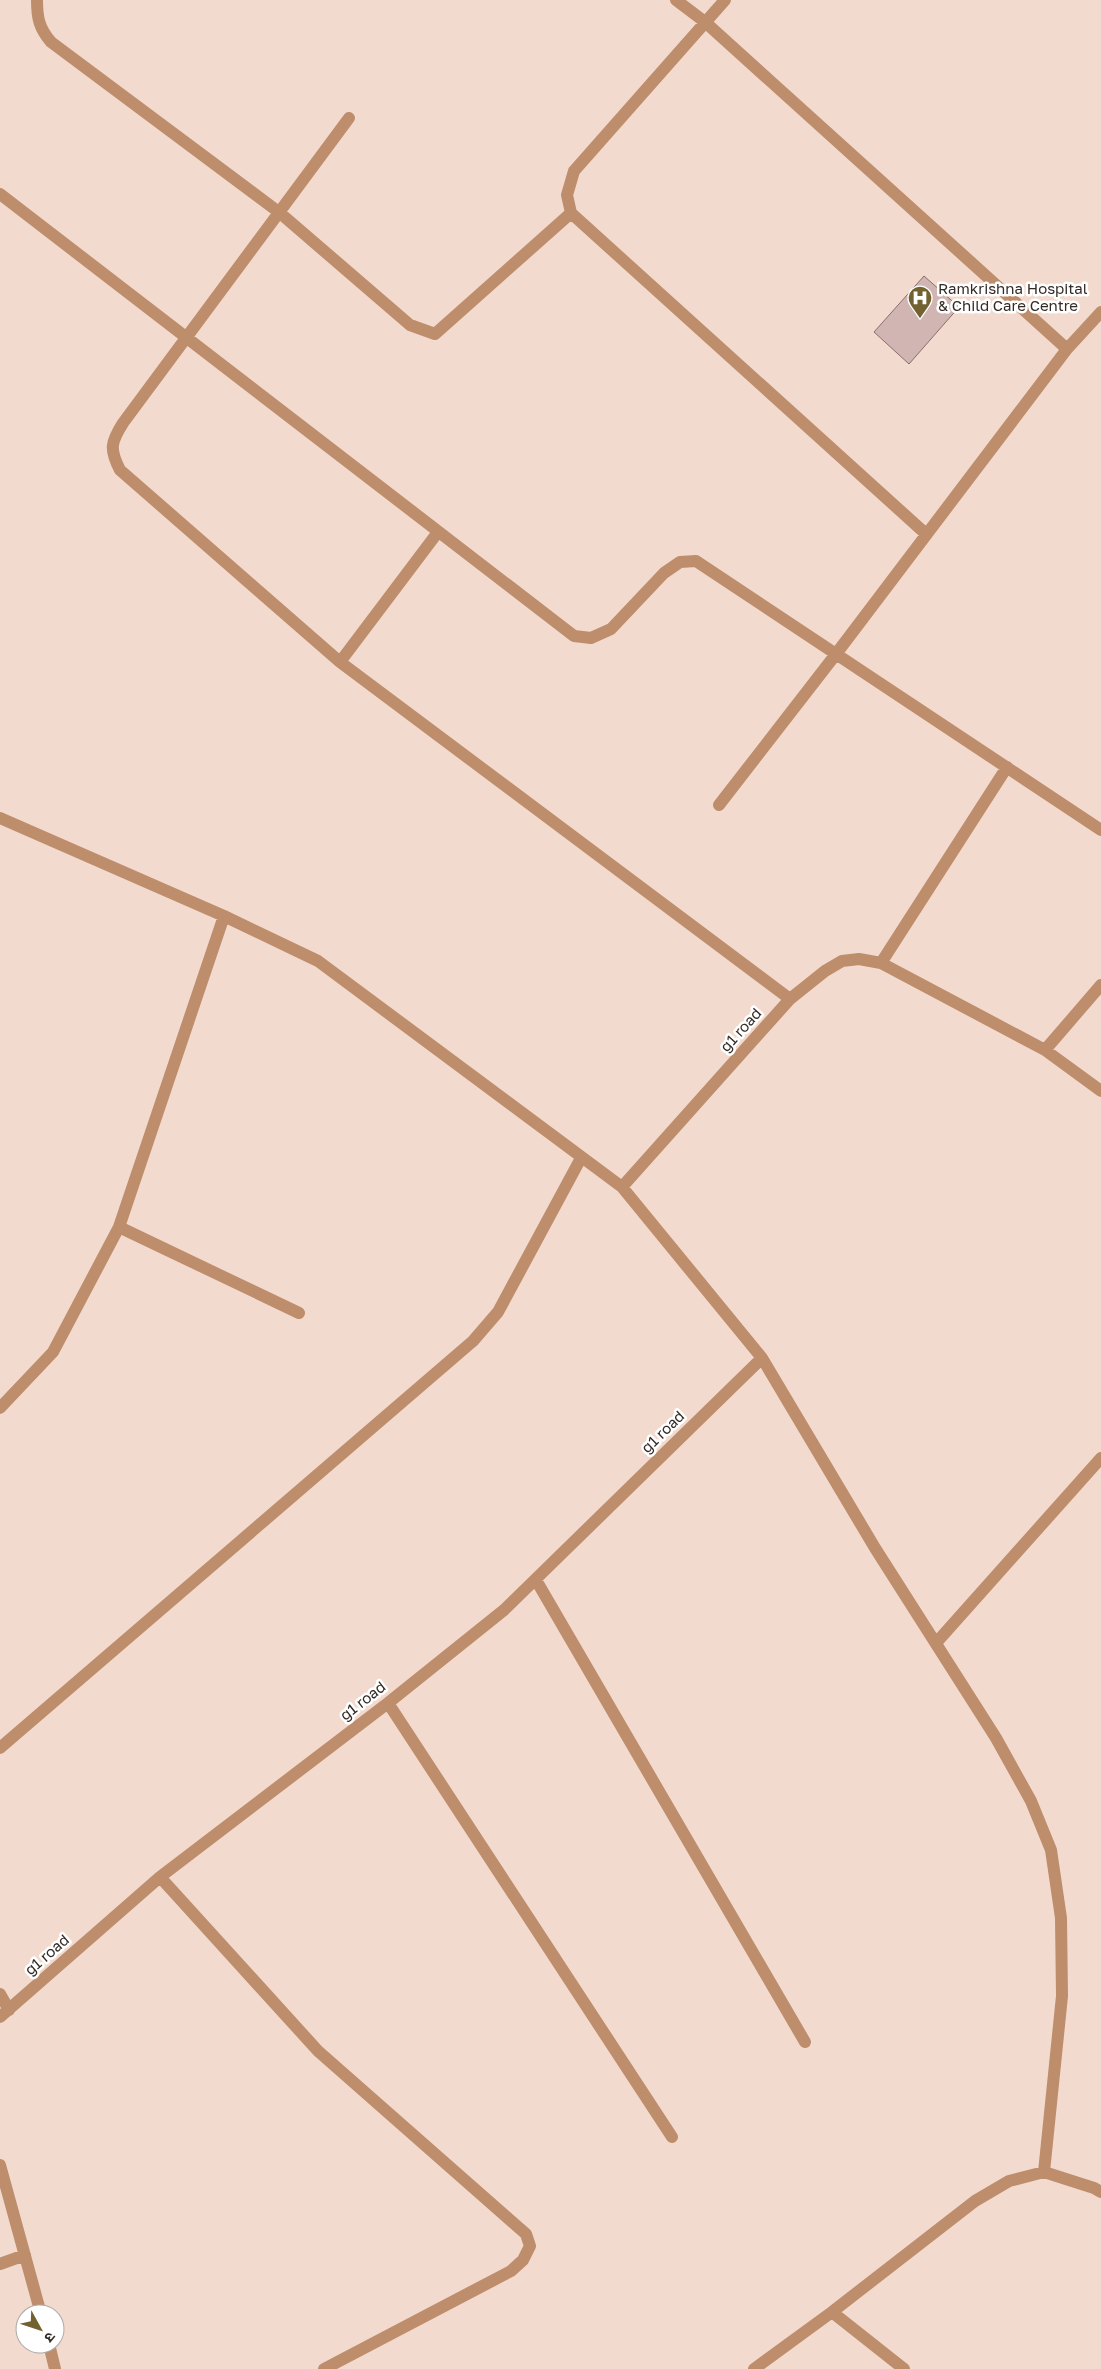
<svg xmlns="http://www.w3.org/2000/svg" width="1101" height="2369" viewBox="0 0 1101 2369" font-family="'Golos Text','Noto Sans Devanagari',sans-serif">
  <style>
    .building { fill: #d1b5b3; stroke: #886f6c }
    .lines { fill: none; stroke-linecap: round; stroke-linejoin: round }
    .minor { stroke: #bd8d6c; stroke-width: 12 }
    .labels { text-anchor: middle; stroke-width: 5; stroke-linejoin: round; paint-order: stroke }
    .poi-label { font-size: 15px; fill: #342b26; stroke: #fff; text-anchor: start }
    .street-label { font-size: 15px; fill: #342b26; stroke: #fff }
  </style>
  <rect width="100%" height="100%" fill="#f3dace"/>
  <!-- building -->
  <path class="building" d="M924 276 959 307 909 364 874 332Z"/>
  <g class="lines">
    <!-- minor -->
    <path class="minor" d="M37 0C37 18 39 28 51 42L280 213 410 325 435 334 571 213
      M676 0 705 22 1067 349
      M725 0 574 171 567 195 571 213 926 534
      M349 118 123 423C111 442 109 449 120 470L340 662 790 999
      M0 194 574 636 591 638 611 629 664 573 680 562 696 561 1101 830
      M340 662 438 532
      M719 805 836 654 1067 349 1101 312
      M0 818 224 916 318 961 622 1187
      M881 963 1007 767
      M1045 1050 1101 985
      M119 1227 299 1313
      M762 1358 875 1548 996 1738 1031 1801 1051 1850 1061 1918 1062 1996 1044 2172
      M0 1408 53 1352 119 1227 224 916
      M536 1580 805 2042
      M936 1643 1101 1458
      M388 1703 672 2137
      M0 1748 473 1341 498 1312 581 1158
      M160 1877 318 2051 526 2234 530 2246 523 2260 511 2271 324 2369
      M0 1994 9 2010
      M0 2017 160 1877 388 1703 504 1610 762 1358 622 1187 790 999 825 971 842 961 859 959 881 963 1045 1050 1101 1091
      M0 2165 41 2314
      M0 2264 25 2255
      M832 2312 904 2369
      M49 2344 55 2369
      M754 2369 832 2312 975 2201 1009 2181 1044 2172 1094 2188 1101 2192"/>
  </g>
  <!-- icons -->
  <defs>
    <symbol id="hospital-pin" viewBox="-11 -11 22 30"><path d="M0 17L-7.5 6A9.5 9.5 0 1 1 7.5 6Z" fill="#71622f" stroke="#fff"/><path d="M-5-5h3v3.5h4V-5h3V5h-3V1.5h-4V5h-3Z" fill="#fff"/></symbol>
  </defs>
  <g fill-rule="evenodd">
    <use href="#hospital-pin" x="906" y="284" width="28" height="38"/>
  </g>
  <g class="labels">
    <!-- poi labels -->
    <g class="poi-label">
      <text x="938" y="294">Ramkrishna Hospital<tspan x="938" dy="17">&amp; Child Care Centre</tspan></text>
    </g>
    <!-- street labels -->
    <g class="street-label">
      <text transform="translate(741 1030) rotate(-48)" y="5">g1 road</text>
      <text transform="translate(663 1432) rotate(-44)" y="5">g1 road</text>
      <text transform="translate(363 1701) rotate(-38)" y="5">g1 road</text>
      <text transform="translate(47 1955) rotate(-41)" y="5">g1 road</text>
    </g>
  </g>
  <!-- north arrow -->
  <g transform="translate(40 2329) rotate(130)"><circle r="24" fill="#ffffff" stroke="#aeaaa8"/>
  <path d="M0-4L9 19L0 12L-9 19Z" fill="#71622f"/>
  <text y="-8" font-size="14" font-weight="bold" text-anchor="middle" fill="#342b26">उ</text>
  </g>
</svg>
